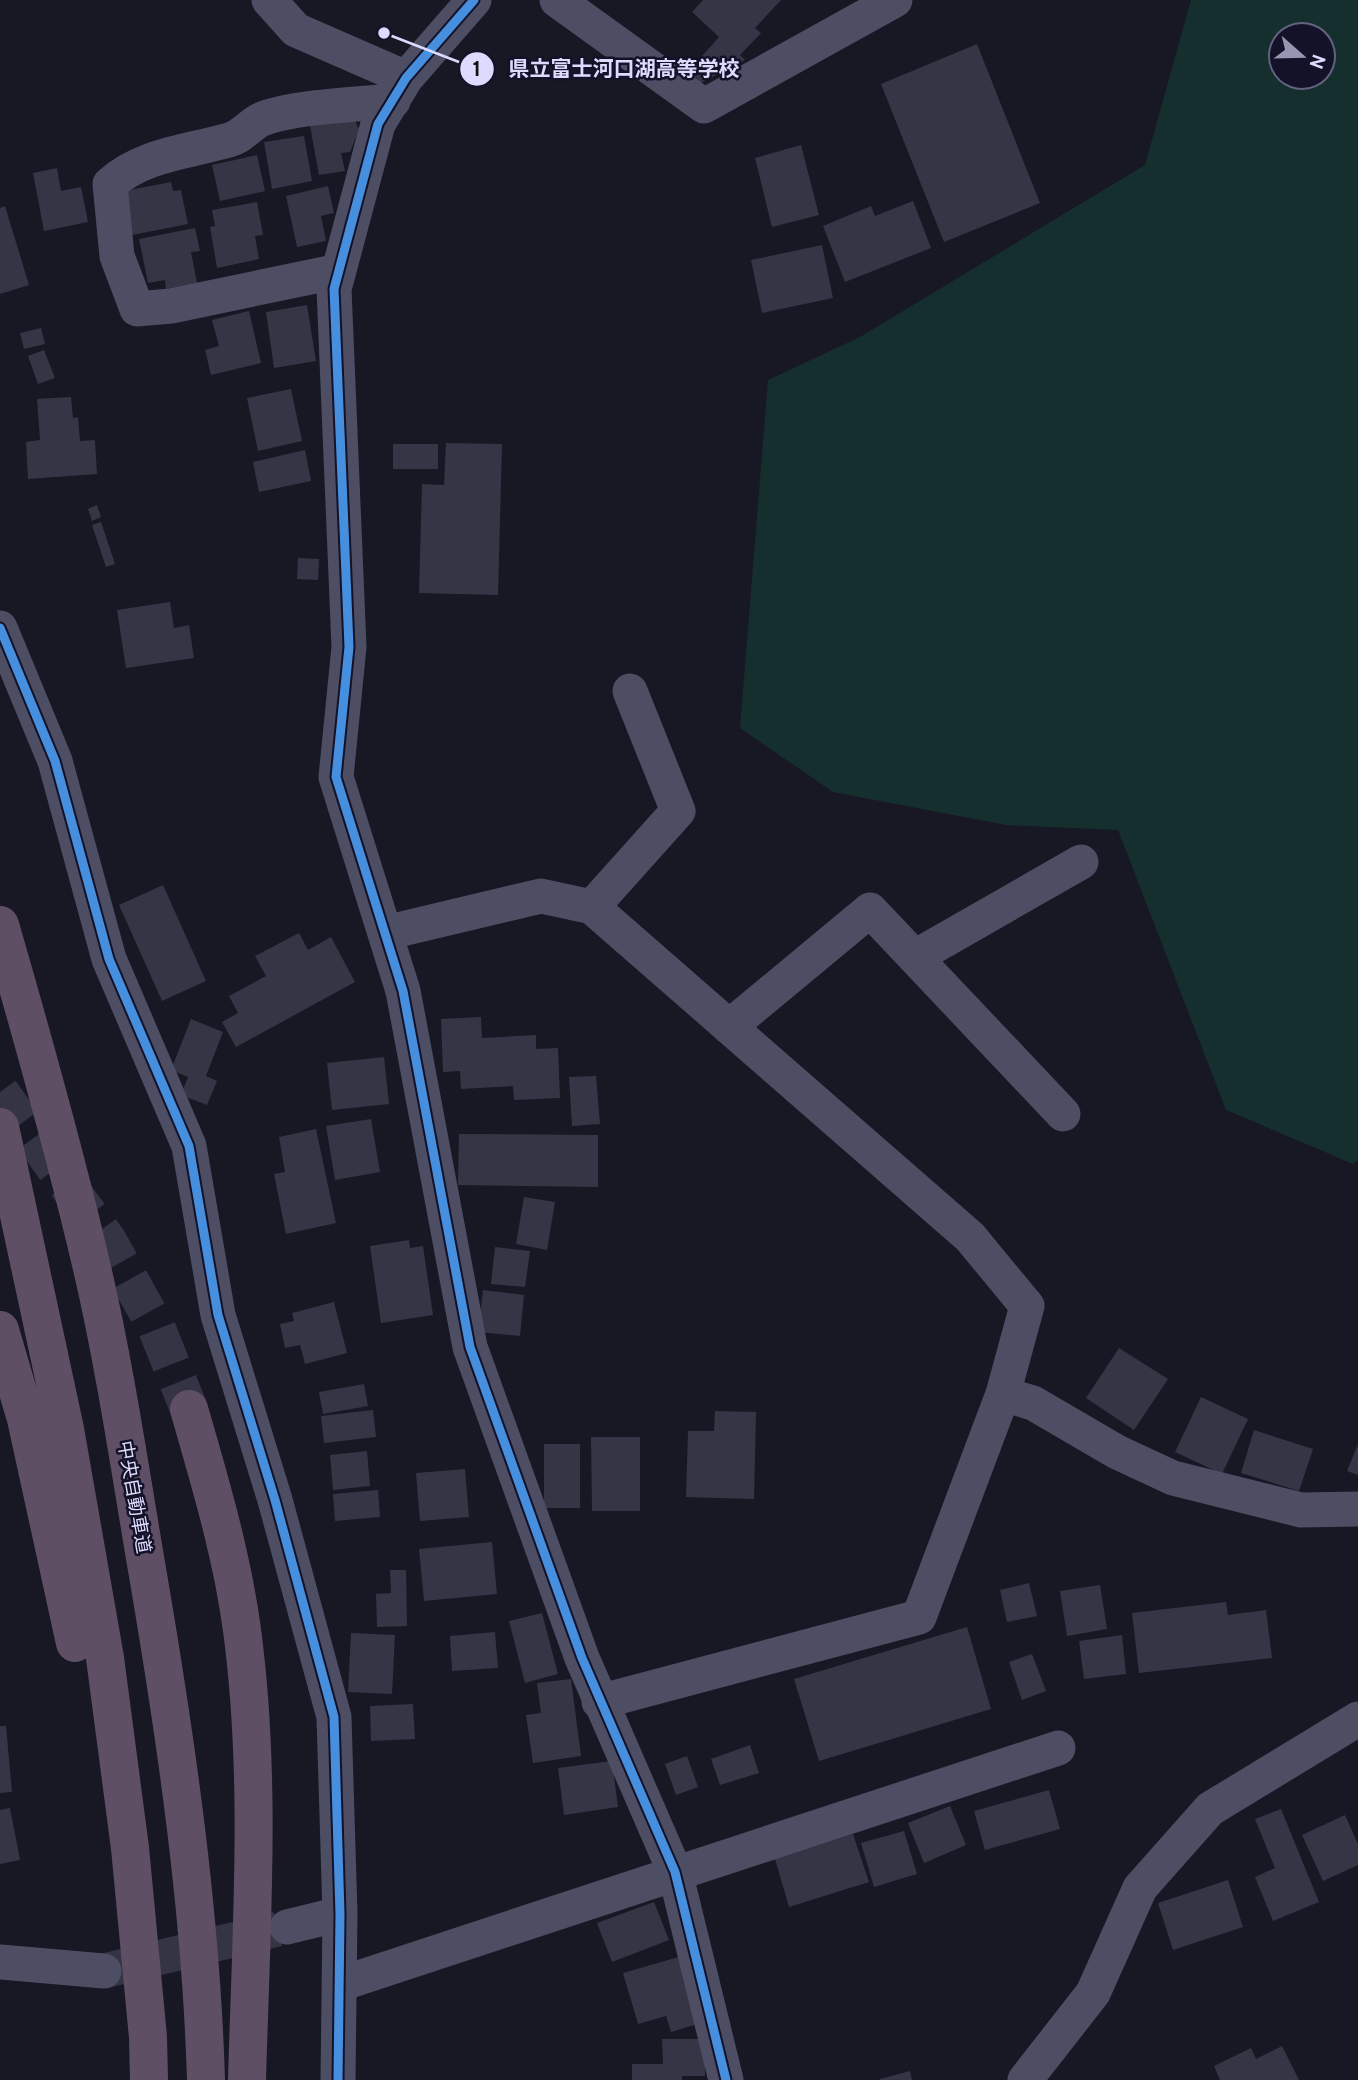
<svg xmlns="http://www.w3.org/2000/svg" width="1358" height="2080" viewBox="0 0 1358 2080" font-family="Overpass,'Noto Sans JP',sans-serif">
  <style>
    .green { fill: #152f2e; fill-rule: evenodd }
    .building { fill: #363546 }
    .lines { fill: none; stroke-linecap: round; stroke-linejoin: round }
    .minor-tunnel { stroke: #353445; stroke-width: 35; stroke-dasharray: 35 18; stroke-linecap: butt }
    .motorway-tunnel { stroke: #353445; stroke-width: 38; stroke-dasharray: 38 19; stroke-linecap: butt }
    .minor { stroke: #4d4d64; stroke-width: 35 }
    .motorway { stroke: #5f4f65; stroke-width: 38 }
    .cycleway-casing { stroke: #141229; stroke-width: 13 }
    .cycleway { stroke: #468fdf; stroke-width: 9 }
    .labels { text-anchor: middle; stroke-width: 5; stroke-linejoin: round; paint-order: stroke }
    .street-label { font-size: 19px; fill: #dcdbfe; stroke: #141229 }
    .leader { fill: none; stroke: #dcdbfe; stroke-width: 2.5 }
    .callout-dot { fill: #dcdbfe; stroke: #141229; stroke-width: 2.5 }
    .mark-label { font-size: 21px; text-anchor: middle; font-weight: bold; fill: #111 }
    .callout-label { font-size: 21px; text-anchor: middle; font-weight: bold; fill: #dcdbfe; stroke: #141229; stroke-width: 5; stroke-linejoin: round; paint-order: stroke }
  </style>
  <rect width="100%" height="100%" fill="#181724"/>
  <!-- green -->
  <path class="green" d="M1191 0H1358V1160L1353 1164 1226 1110 1118 830 1006 825 833 792 740 728 768 380 860 337 1145 165ZM1281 35H1323V77H1281Z"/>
  <!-- building -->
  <path class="building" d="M703 0H781L755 28 761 33 740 55 745 60 699 84 687 73 719 37 692 12Z
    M977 44 1040 203 944 242 881 84Z
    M354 118 359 130 350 152 341 153 345 171 319 175 310 126Z
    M304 136 312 181 272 189 264 142Z
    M801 145 819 215 772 227 755 158Z
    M257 155 265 191 220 201 212 165Z
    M57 168 61 191 81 187 88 222 44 231 33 173Z
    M171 182 173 191 181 190 188 224 127 236 119 192Z
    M328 186 334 213 321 216 326 241 297 247 286 196Z
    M913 201 931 248 845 282 823 226 871 206 875 216Z
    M257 202 263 235 255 236 259 259 217 268 210 227 215 226 212 210Z
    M5 206 29 285 0 294V208Z
    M195 228 200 251 191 252 197 283 166 289 165 280 148 283 139 239Z
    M822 245 833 298 762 313 751 260Z
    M307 305 316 361 274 368 266 312Z
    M249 311 261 363 211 375 205 350 219 346 212 320Z
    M41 328 45 344 24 349 20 333Z
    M44 350 55 378 38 384 28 356Z
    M291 389 302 441 258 451 247 398Z
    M71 397 73 418 78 417 80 441 95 440 97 474 28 479 26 442 40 440 37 399Z
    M446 443 502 444 498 595 419 593 422 484 444 485Z
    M393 444H438V469H393Z
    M305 450 311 481 259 492 253 462Z
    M97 505 101 517 92 521 88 509Z
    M101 522 115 564 106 567 92 525Z
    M298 558 319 559 318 580 297 579Z
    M170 602 174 628 189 625 194 658 126 668 117 610Z
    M163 885 206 981 162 1001 119 905Z
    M299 933 308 950 331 937 355 982 236 1047 222 1022 238 1013 229 996 266 976 255 956Z
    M481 1017 482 1038 536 1035V1049L558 1048 560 1098 514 1100 513 1086 461 1089 460 1071 443 1072 441 1019Z
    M191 1019 223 1032 206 1076 217 1081 207 1105 181 1095 188 1077 171 1070Z
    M384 1057 389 1104 332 1110 327 1063Z
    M596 1076 600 1124 572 1126 569 1077Z
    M371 1119 380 1172 335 1180 326 1126Z
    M316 1129 336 1223 286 1234 274 1174 285 1172 279 1137Z
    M459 1134 598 1135V1187L458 1185Z
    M524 1197 555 1202 547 1250 516 1244Z
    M409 1240 410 1248 423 1246 433 1315 381 1323 370 1246Z
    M495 1247 530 1251 525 1287 491 1284Z
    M483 1290 524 1295 520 1336 478 1332Z
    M334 1302 347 1353 305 1364 300 1345 285 1348 280 1324 294 1321 292 1313Z
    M1119 1348 1168 1379 1134 1430 1086 1398Z
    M364 1384 368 1406 323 1414 319 1392Z
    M1201 1397 1248 1419 1222 1474 1175 1452Z
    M373 1410 376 1437 324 1443 321 1416Z
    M715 1411 756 1412 754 1499 686 1497 688 1431H714Z
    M1254 1430 1313 1449 1299 1491 1241 1473Z
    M591 1437H640V1511H592Z
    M544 1444H580V1508H544Z
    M1358 1444V1475L1347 1471Z
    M367 1451 370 1486 333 1490 330 1455Z
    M465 1469 469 1517 420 1521 416 1473Z
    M378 1490 380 1517 335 1521 333 1494Z
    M492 1542 497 1594 424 1601 419 1549Z
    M390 1570H406L407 1626 377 1627 376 1594 391 1593Z
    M1029 1583 1037 1616 1007 1622 1000 1590Z
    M1100 1585 1107 1629 1067 1636 1060 1591Z
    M1226 1602 1228 1615 1266 1610 1272 1658 1139 1673 1132 1613Z
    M542 1613 558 1674 525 1683 509 1621Z
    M967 1627 991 1709 819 1761 794 1679Z
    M495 1632 498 1668 452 1671 450 1636Z
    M351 1633 395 1635 392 1694 348 1692Z
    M1122 1635 1126 1674 1084 1679 1079 1641Z
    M1032 1654 1046 1691 1022 1700 1009 1662Z
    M571 1679 581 1756 533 1763 526 1715 541 1713 537 1683Z
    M413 1704 415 1739 371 1741 370 1706Z
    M0 1726H6L12 1792 0 1793Z
    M750 1745 759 1773 720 1785 711 1759Z
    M687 1756 698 1787 676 1795 665 1764Z
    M612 1761 618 1807 564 1815 558 1768Z
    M1049 1790 1060 1829 985 1850 974 1811Z
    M950 1806 966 1845 924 1863 908 1823Z
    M10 1808 20 1860 0 1864V1810Z
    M1281 1809 1319 1902 1273 1921 1255 1877 1275 1868 1255 1819Z
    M1345 1815 1358 1844V1865L1323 1881 1302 1835Z
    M904 1831 917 1874 874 1887 861 1843Z
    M853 1834 869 1882 789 1907 775 1859Z
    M1228 1880 1243 1927 1173 1950 1158 1903Z
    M654 1902 669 1940 612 1962 597 1923Z
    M682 1956 701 2023 671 2032 666 2016 638 2024 623 1973Z
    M662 2039H705V2076H682V2080H632V2064H663Z
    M1282 2046 1299 2080H1220L1214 2066 1251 2048 1256 2059Z
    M910 2071 912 2080H880V2079Z"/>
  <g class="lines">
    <!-- minor-tunnel -->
    <path class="minor-tunnel" d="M104 1971 278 1929"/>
    <!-- motorway-tunnel -->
    <path class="motorway-tunnel" d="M0 1092 108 1241 157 1329 189 1409"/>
    <!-- minor -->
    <path class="minor" d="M269 0 296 30 406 78
      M474 0 406 78 378 124 334 289 349 647 336 777 403 991 470 1347 582 1658 675 1872 726 2080
      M557 0 704 106 895 0
      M339 271 171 306 137 309 117 256 110 184C144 154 187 152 229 140 241 137 249 126 260 120 288 107 360 104 393 101
      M0 628 55 761 109 959 189 1146 218 1315 275 1500 334 1717 340 1914 338 2080
      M592 907 970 1237 1027 1306 1003 1394
      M385 933 541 896 592 907 678 811 630 691
      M915 957 1081 862
      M729 1027 870 910 1063 1114
      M599 1702 919 1617 1003 1394 1033 1403 1117 1452 1173 1478 1301 1510 1358 1509
      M287 1927 340 1914
      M0 1962 104 1971
      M340 1984 1058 1748
      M1025 2080 1093 1993 1140 1888 1210 1809 1358 1719"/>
    <!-- motorway -->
    <path class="motorway" d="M0 925C33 1039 65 1152 92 1268 116 1371 131 1477 149 1581 177 1746 201 1913 206 2080
      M0 1127 65 1429 105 1658 130 1848 148 2037 149 2080
      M0 1330 26 1419 75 1643
      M189 1409C210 1482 232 1555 242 1630 262 1779 251 1931 247 2080"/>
    <defs>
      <path id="cycleway" d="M474 0 406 78 378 124 334 289 349 647 336 777 403 991 470 1347 582 1658 675 1872 726 2080
        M0 628 55 761 109 959 189 1146 218 1315 275 1500 334 1717 340 1914 338 2080"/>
    </defs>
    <!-- cycleway casing -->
    <use href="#cycleway" class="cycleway-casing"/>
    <!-- cycleway -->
    <use href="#cycleway" class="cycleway"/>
  </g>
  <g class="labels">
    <!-- street labels -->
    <g class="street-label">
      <text transform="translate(135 1497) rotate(80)" y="7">中央自動車道</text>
    </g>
  </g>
  <!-- callouts -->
  <path class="leader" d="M384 33L477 69"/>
  <g class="callout-dot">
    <circle cx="384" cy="33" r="7"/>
    <circle cx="477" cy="69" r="18"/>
  </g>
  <g class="mark-label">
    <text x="477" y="76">1</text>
  </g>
  <g class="callout-label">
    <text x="624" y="76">県立富士河口湖高等学校</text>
  </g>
  <!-- north arrow -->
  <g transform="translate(1302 56) rotate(110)"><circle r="33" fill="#141229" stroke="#64627e" stroke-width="2"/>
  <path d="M0-5L12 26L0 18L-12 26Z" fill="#9796b2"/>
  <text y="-10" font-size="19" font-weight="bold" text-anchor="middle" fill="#dcdbfe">N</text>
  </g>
</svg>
